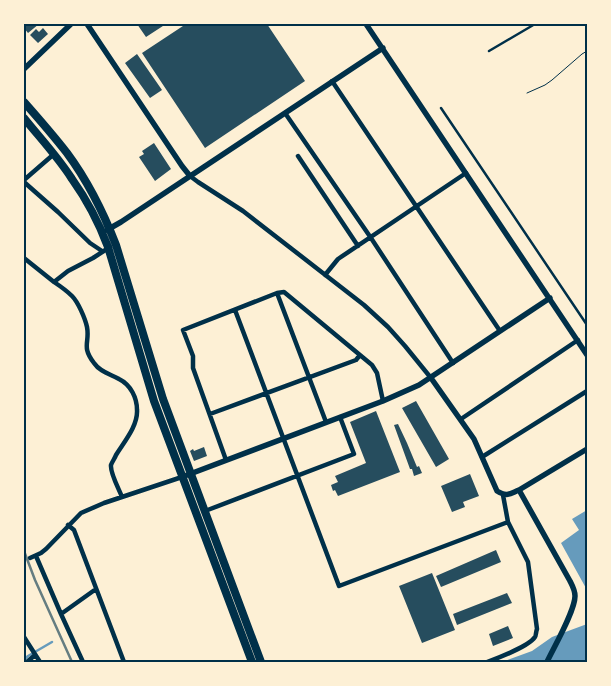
<svg xmlns="http://www.w3.org/2000/svg" width="611" height="686" font-family="'Fira Sans Condensed',sans-serif">
<style>
.water{fill:#669bbc}
.lines{fill:none;stroke-linecap:round;stroke-linejoin:round}
.stream{stroke:#669bbc;stroke-width:2.5}
.building{fill:#264d5e}
.path{stroke:#003049;stroke-width:1}
.service{stroke:#003049;stroke-width:2.5}
.minor{stroke:#003049;stroke-width:4.5}
.tertiary{stroke:#003049;stroke-width:5.5}
.trunk{stroke:#003049;stroke-width:8}
.rail{stroke:#657d81;stroke-width:2.5}
.neatline{fill:none;stroke:#003049;stroke-width:2}
</style>
<rect width="100%" height="100%" fill="#fdf0d5"/>
<path class="water" d="M587,510V590L561,543L579,530L572,519Z
M587,624V662H502L532,651L552,637Z"/>
<g class="lines">
<path class="stream" d="M24,660L28,656L52,642"/>
</g>
<path class="building" d="M25,24H39L28,33L24,28V25Z
M137,24H166L146,37Z
M186,24H267L305,81L205,148L142,53Z
M43,28L48,34L38,43L30,35L36,29L39,32Z
M137,54L162,90L150,98L125,63Z
M154,143L171,169L155,181L139,157L144,154L142,151Z
M416,401L449,459L436,467L402,408Z
M376,411L400,472L338,496L335,490L333,491L331,485L338,482L335,476L366,463L350,422Z
M398,424L407,443L417,467L419,466L422,473L414,476L412,469H410L394,425Z
M204,447L207,456L194,461L190,451L193,449L194,451Z
M470,474L479,496L463,502L465,507L452,512L441,486Z
M496,550L501,562L441,587L436,576Z
M432,573L455,630L422,643L399,586Z
M507,593L512,603L457,625L453,614Z
M508,626L513,638L493,646L489,634Z"/>
<g class="lines">
<path class="path" d="M527,93L545,85L552,80L582,54L587,51"/>
<path class="service" d="M489,51L535,24
M441,108L587,325"/>
<path class="minor" d="M332,81L500,331
M285,113L371,238L453,363
M298,156L358,246
M190,176L198,182L243,211L364,305L388,327L405,346L431,378
M24,180L54,154
M24,182L58,212L90,243L102,251
M110,247L93,258L68,271L54,282C60,286 67,291 72,296C78,302 85,318 87,327C90,343 81,346 94,363C100,372 110,374 119,379C131,385 137,398 137,410C138,426 124,442 116,455C115,458 112,462 111,465C110,473 119,489 122,497
M24,258L54,282
M325,275L338,259L466,173
M277,293L326,422
M235,310L339,586L508,522
M210,414L356,360L360,355
M461,419L578,340
M482,457L587,391
M226,460L193,368V356L183,330L277,293L284,292L372,365L377,373L383,401
M205,511L354,454L340,417
M68,525L74,530L124,662
M36,556L61,614L83,662
M30,558L41,553L46,549L81,513L104,503L182,477
M61,614L96,589
M24,637L40,662
M27,662L35,655
M487,662C498,658 529,646 535,637C536,636 536,631 537,629L528,562L508,522L503,495"/>
<path class="tertiary" d="M87,24L182,166L190,176
M366,24L587,355
M24,69L71,24
M107,230L121,222L383,48
M431,378L474,439L497,491C507,497 509,494 519,490L587,449
M182,477L383,401L419,385L550,298
M519,490L570,581C572,585 575,590 575,596C575,611 554,647 547,662"/>
<path class="trunk" d="M24,102C39,119 53,135 67,153C87,180 104,214 116,245L163,399L261,662
M24,118C40,138 58,157 72,179C87,200 99,223 108,247L154,401L252,662"/>
<path class="rail" d="M24,551L35,580L72,662"/>
</g>
<rect width="611" height="686" fill="none" stroke="#fdf0d5" stroke-width="50"/>
<rect x="25" y="25" width="561" height="636" class="neatline"/>
</svg>
